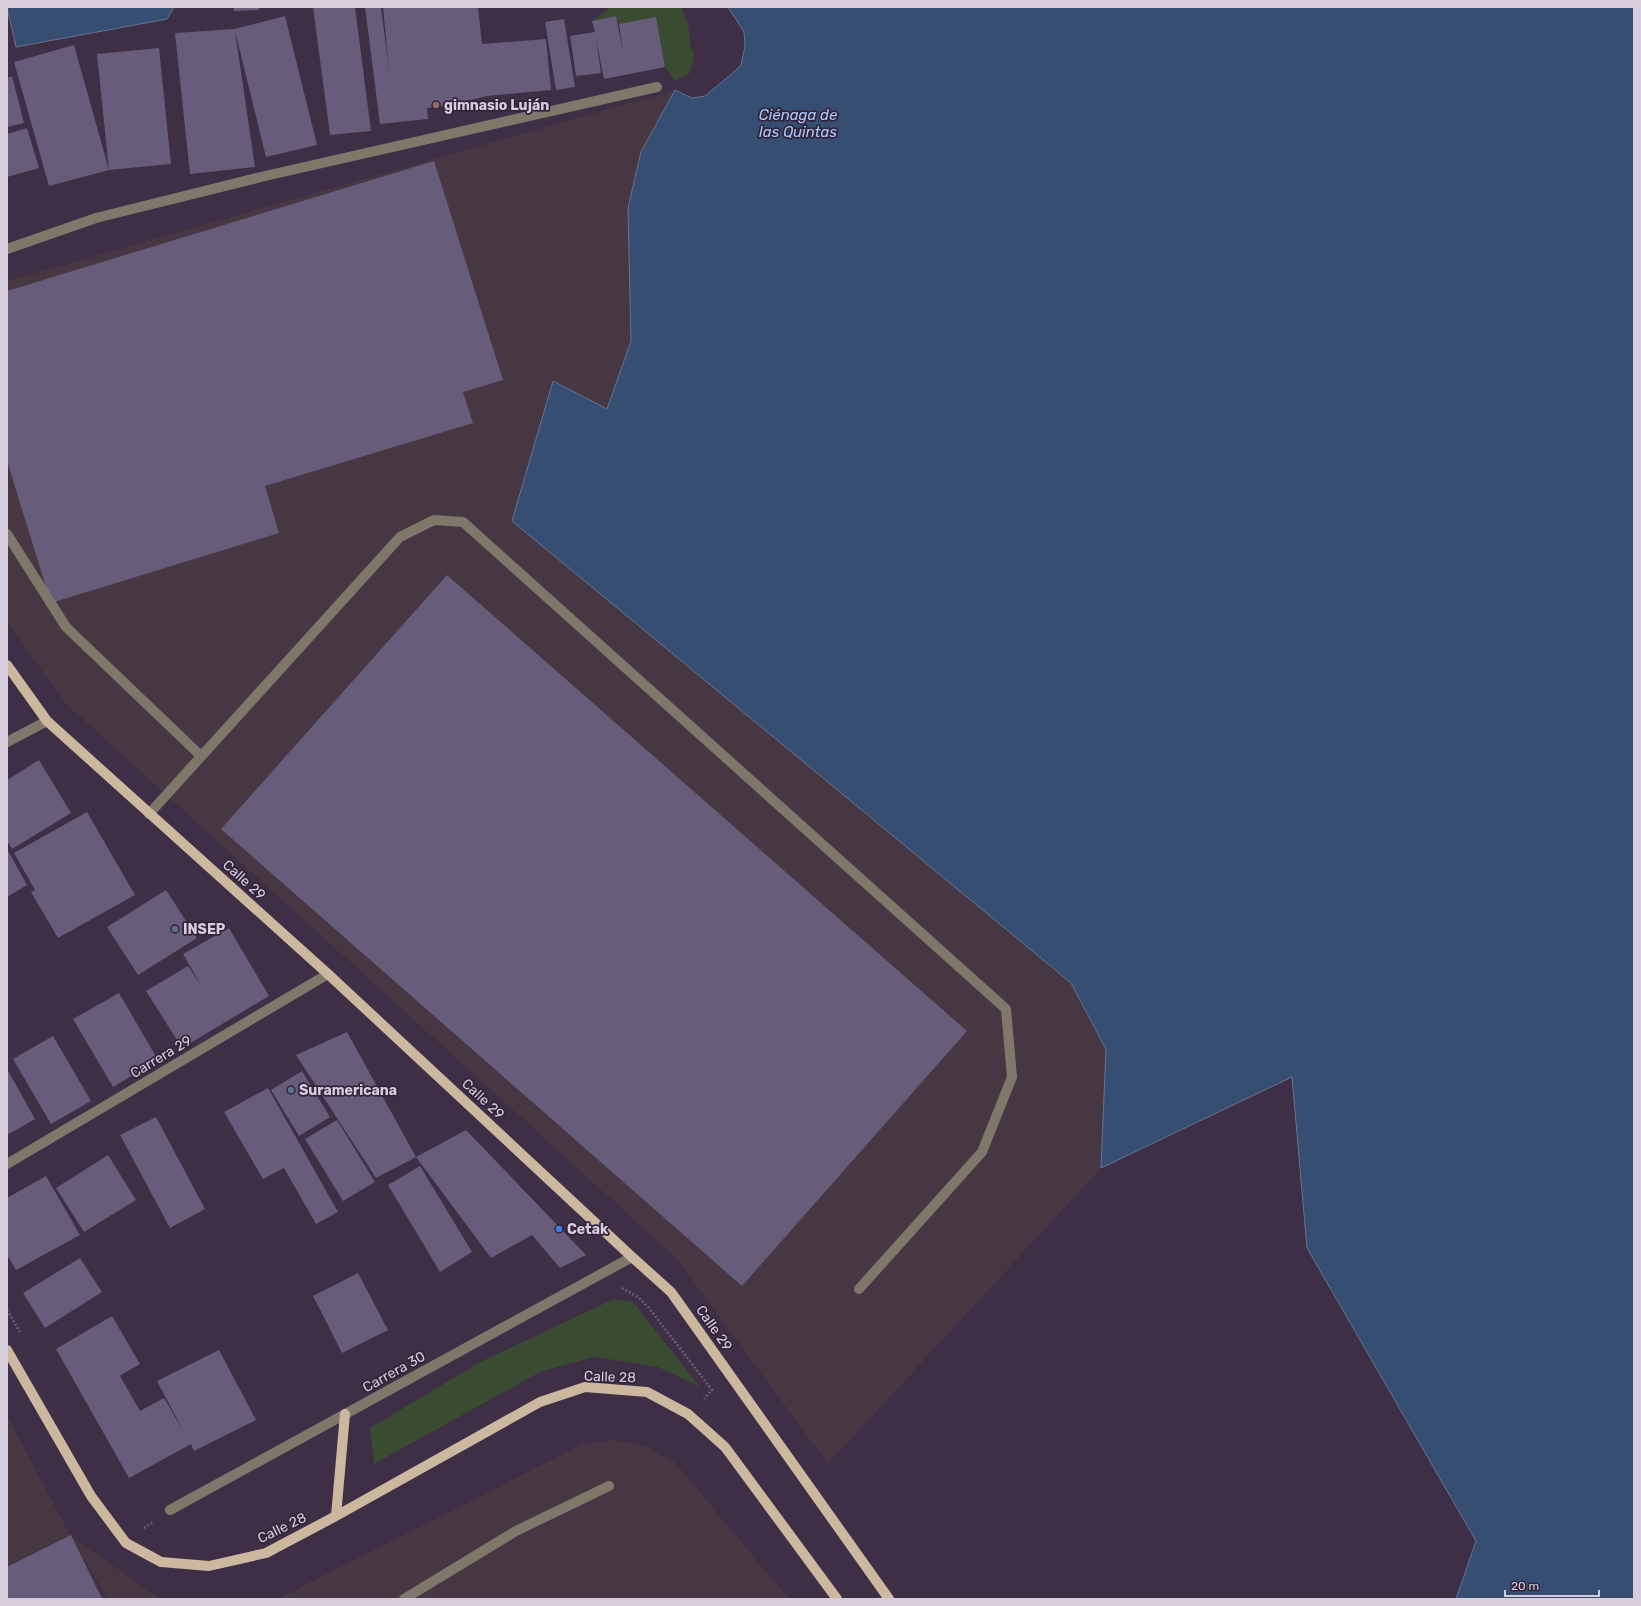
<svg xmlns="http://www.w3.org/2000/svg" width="1641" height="1606" font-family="Rubik,sans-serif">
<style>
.industrial{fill:#473743}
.green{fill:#394b31}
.water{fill:#364e71;stroke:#667491}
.building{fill:#675c79}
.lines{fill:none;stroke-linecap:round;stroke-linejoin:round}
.path{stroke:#6c5e74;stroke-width:2.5;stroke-dasharray:2 2;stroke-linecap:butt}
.minor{stroke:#80776b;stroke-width:10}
.major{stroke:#cbb89f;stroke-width:10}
.education-dot{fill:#8d6e63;stroke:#34243b;stroke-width:1.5}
.service-dot{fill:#5c6f8a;stroke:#34243b;stroke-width:1.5}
.shop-dot{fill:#3f7fe0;stroke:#34243b;stroke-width:1.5}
.labels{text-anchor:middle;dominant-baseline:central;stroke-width:3.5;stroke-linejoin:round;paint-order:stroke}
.poi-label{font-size:14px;font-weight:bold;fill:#d7cddc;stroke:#34243b;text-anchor:start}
.street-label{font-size:14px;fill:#d7cddc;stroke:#34243b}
.water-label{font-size:15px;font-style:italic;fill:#a8c9f9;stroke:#34243b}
</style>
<rect width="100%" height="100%" fill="#3e2e46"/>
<path class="industrial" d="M675,90L641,152L628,208L631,341L607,409L553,381L1071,983L1107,1049L1101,1168L828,1464L676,1258L64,702L7,621V281Z
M7,1415L70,1535L160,1599H107L72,1538L104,1599H7Z
M614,1440L645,1446L675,1462L789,1599H277L583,1444Z"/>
<path class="green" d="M609,7H681L688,23L690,43L694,57L690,73L675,81L665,67L656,18L619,24L615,16L592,21L609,9Z
M614,1299L633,1302L700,1387L658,1367L595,1357L542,1371L374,1464L370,1428L480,1362Z"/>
<path class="water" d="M7,7H174L167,19L16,47Z
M728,7H1634V1599H1456L1476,1541L1307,1248L1292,1077L1101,1168L1106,1049L1071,983L512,521L553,381L607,409L631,341L628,208L641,152L675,90L692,98L705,96L734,72L741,65L745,46L744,32Z"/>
<path class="building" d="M234,7H259V10L234,11Z
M313,7H355L371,131L330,135Z
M365,7H381L389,71L383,7H478L482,44L546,39L551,90L487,96L450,105L427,108L428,119L380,124Z
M285,16L317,145L266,157L235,31L255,167L190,174L175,33L234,29Z
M616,16L623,53L619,24L656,17L665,67L604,79L596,40L601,73L576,76L570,36L595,32L592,21Z
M564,19L575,87L556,90L545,22Z
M74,45L109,170L97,54L159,48L171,164L109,170L49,186L14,62Z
M12,76L24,123L7,127V78Z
M27,128L39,168L7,177V134Z
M434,161L503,380L463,392L473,423L265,486L279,533L51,603L7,461V291Z
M447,575L967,1031L742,1286L221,829Z
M39,760L71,813L12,849L7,841V780Z
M87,812L135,895L58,938L31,892L35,890L14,853Z
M7,849L27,885L7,897Z
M166,890L197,938L138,975L107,927Z
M229,928L269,996L182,1048L146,991L188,966L201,985L183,954Z
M119,993L158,1060L113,1087L73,1019Z
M347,1032L416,1157L376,1178L296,1055Z
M53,1036L91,1101L51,1124L13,1059Z
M7,1069L35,1119L7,1135Z
M302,1071L330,1117L299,1136L271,1090Z
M268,1088L338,1212L316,1224L284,1168L263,1179L224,1112Z
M156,1117L205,1209L170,1228L120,1135Z
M337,1120L375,1182L343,1201L305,1139Z
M466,1130L586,1255L560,1268L532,1235L491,1258L416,1157Z
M108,1155L136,1200L84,1232L56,1188Z
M420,1166L472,1252L440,1272L388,1185Z
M46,1176L80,1235L16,1270L7,1255V1198Z
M80,1258L102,1292L45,1328L23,1293Z
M358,1273L388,1330L342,1353L313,1296Z
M112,1316L140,1364L116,1378L120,1376L140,1411L164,1398L184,1432L157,1381L219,1350L256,1420L194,1451L191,1444L129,1478L56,1349Z
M71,1535L102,1599H7V1567Z"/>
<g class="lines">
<path class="path" d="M622,1288L638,1297L649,1308L712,1390L704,1399
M7,1310L20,1332
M144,1528L153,1522"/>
<path class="minor" d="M7,249L96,218L265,176L657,87
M7,534L66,627L201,756
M7,742L47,721
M149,814L400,537L434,520L463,522L1006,1009L1012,1077L982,1152L859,1289
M7,1164L328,974
M170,1510L632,1257
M404,1599L516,1531L609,1486"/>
<path class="major" d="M7,665L47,721L328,974L632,1257L671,1292L889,1599
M7,1350L91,1496L126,1543L161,1562L209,1566L266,1553L336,1516L540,1402L585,1387L647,1392L688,1414L725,1447L837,1599
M336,1516L345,1414"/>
</g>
<circle class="education-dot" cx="436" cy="105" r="4"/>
<g class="service-dot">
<circle cx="175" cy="929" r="4"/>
<circle cx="291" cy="1090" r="4"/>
</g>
<circle class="shop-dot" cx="559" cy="1229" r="4"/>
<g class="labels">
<g class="poi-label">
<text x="444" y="105">gimnasio Luján</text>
<text x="183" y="929">INSEP</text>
<text x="299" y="1090">Suramericana</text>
<text x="567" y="1229">Cetak</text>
</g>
<g class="street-label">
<text transform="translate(244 880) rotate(42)">Calle 29</text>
<text transform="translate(161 1057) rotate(-31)">Carrera 29</text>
<text transform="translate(483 1099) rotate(43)">Calle 29</text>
<text transform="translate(714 1328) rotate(55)">Calle 29</text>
<text transform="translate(394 1372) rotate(-29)">Carrera 30</text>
<text transform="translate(610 1377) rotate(2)">Calle 28</text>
<text transform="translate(282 1528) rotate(-26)">Calle 28</text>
</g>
<g class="water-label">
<text x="798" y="115">Ciénaga de<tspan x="798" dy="17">las Quintas</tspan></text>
</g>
</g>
<rect width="1641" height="1606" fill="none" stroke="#d7cddc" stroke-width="16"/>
<path d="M1505 1590v6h94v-6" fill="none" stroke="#d7cddc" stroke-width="2"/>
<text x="1511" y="1590" font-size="12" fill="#d7cddc" stroke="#34243b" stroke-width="3" paint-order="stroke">20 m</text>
</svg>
